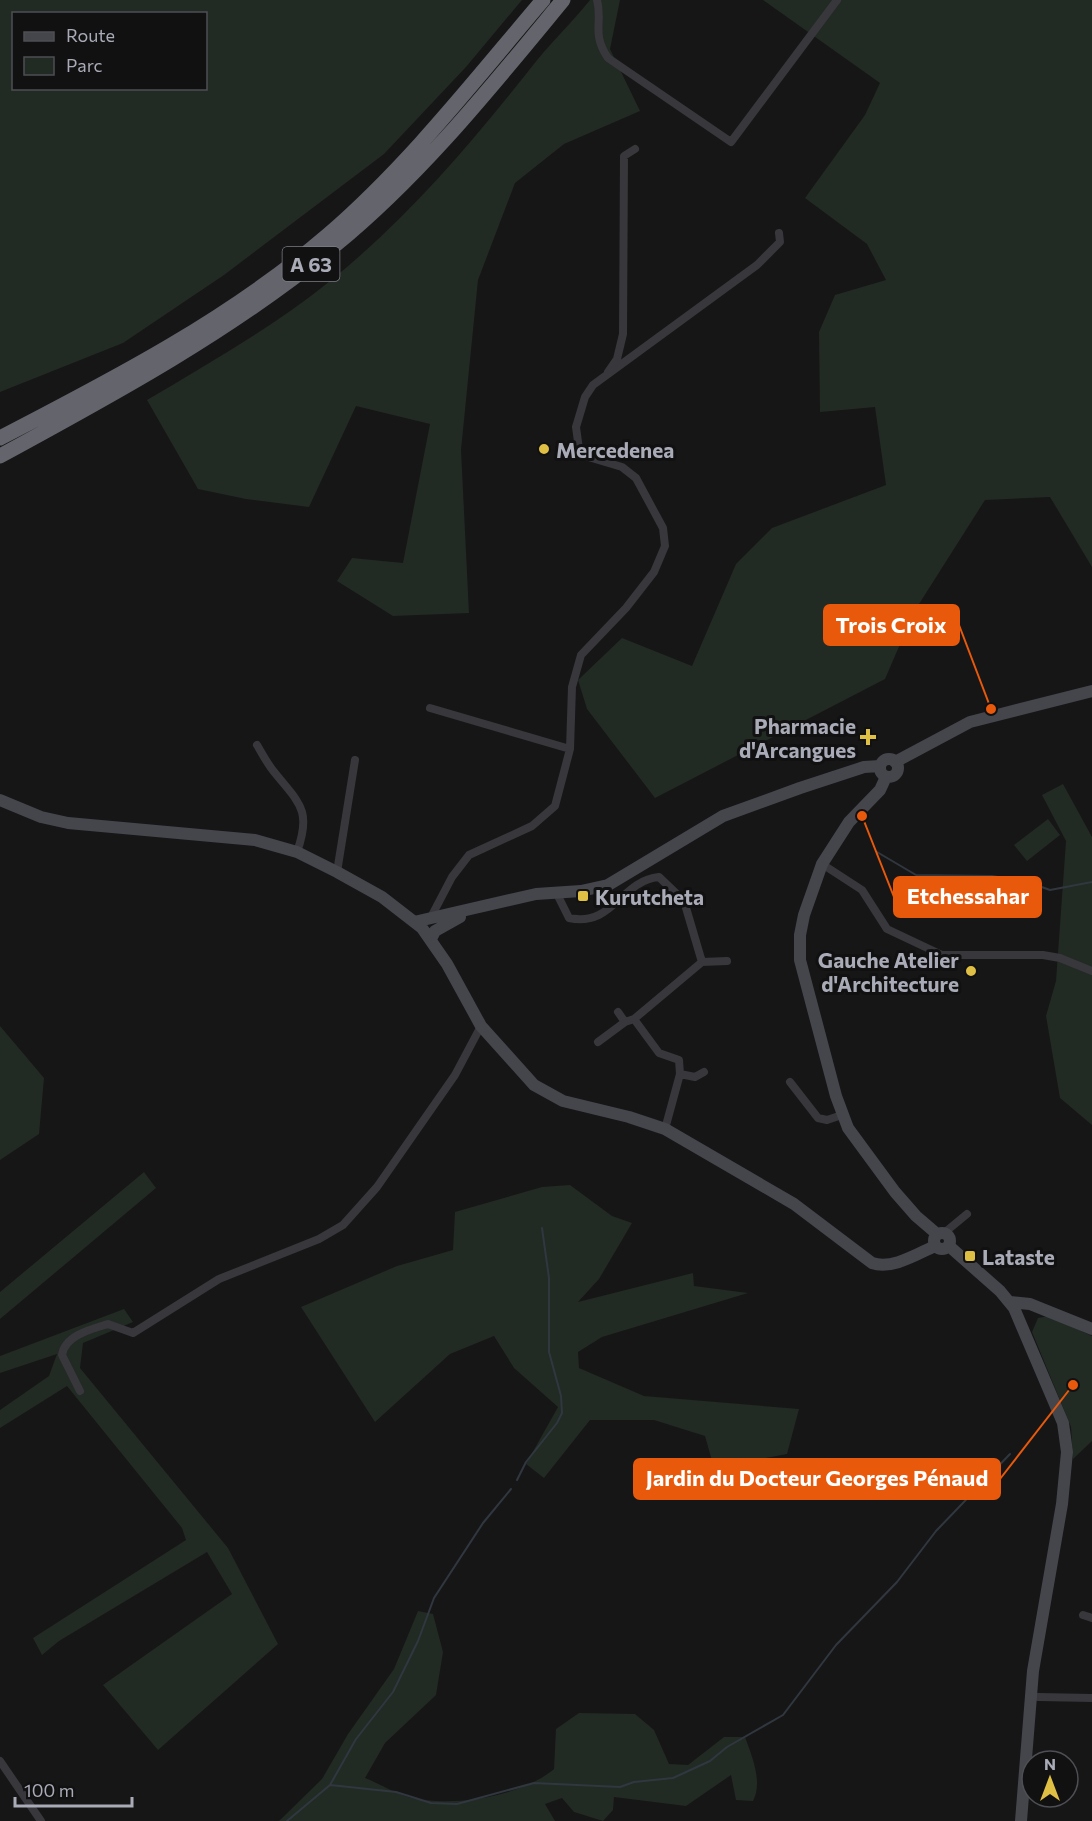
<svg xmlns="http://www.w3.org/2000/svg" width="1092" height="1821" font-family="Commissioner,sans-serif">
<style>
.green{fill:#222a24;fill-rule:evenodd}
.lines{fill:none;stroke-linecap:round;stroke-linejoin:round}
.stream{stroke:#30373f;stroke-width:2}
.street{stroke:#37373c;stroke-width:8}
.secondary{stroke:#45464c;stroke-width:12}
.highway{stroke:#64656c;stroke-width:15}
.poi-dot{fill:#e0bf45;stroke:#111112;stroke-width:2}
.labels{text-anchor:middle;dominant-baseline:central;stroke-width:6;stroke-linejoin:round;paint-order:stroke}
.shield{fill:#111112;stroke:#7b7d85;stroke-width:1.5}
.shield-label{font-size:20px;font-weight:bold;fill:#a9abb6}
.poi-label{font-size:21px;font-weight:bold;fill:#a9abb6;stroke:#111112;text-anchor:start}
.leader{fill:none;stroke:#e8590c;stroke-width:2}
.callout-dot{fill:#e8590c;stroke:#111112;stroke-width:2}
.callout{fill:#e8590c;stroke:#e8590c;stroke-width:2}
.callout-label{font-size:22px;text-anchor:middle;font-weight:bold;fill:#fff}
</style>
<rect width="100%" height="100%" fill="#161617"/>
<path class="green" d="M0,0H522L466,67L384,154L224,275L123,343L0,392ZM14,14H206V88H14Z
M590,0H620L610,49L640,111L564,144L515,183L478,280L461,450L469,613L393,616L337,581L352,558L403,563L430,424L356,406L309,507L246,499L198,489L147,400C209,363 273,327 330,281C407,219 469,146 530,69C548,45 571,24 590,0Z
M763,0H1092V567L1050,497L985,500L914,612L885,679L655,798L587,709L578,680L622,638L692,666L736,564L772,528L886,485L875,407L820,412L819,332L835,295L886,280L867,244L805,198L865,115L880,83Z
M1063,784L1092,837V1125L1060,1098L1046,1016L1056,981L1066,841L1042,795Z
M1048,819L1060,835L1027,861L1014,845Z
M0,1026L44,1078L39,1134L0,1160Z
M144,1172L156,1188L0,1319V1292Z
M570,1185L612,1216L632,1223L599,1279L578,1302L693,1273L694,1286L748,1293L602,1337L578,1352L579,1368L644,1396L799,1409L787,1454L714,1468L705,1436L654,1420H590L544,1478L526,1464L558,1407L514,1368L494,1336L450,1354L375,1422L301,1307L397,1266L453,1250L455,1212L542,1187Z
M124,1309L133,1322L83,1343L80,1368L228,1548L278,1644L158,1750L103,1685L232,1594L207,1552L59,1641L42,1655L33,1638L186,1540L182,1528L67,1386L0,1428V1410L49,1376L57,1354L0,1373V1356Z
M1049,1316L1092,1336V1441L1073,1459L1071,1427L1032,1332L1038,1318Z
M418,1611L433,1614L443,1652L436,1695L385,1743L365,1778C381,1784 399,1796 416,1799C458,1806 522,1796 554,1769L556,1729L579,1713L635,1714L654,1730L669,1764L688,1765L724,1737H745C752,1756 763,1782 753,1801L736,1800L731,1775L686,1806L614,1797L613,1810L603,1821L574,1812L562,1798L545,1804L555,1821H279L322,1779L348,1734L394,1669Z"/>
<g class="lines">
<path class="stream" d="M877,852L916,875L992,876L1028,882L1050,890L1092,882
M517,1480L526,1462L557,1423L562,1413L561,1396L549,1352V1278L542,1228
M330,1785L396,1792L431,1803L457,1804L534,1783L620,1787L634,1782L673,1778L710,1761L727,1747L783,1715L836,1645L897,1582L936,1531L1010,1454
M287,1821L330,1785L356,1739L393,1692L418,1641L434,1598L483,1523L511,1489"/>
<path class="street" d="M597,0C603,22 591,33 608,58L731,142L837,0
M608,372L617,359L623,334L624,156L635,149
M430,708L570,749
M257,745C263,755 268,765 275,773C299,803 312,810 297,852
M822,864L862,890L887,929L942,955H1043L1060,958L1092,971
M337,872L355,760
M556,892L569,918C614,927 620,881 659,877L684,901L702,962
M430,919L452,877L469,855L532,826L555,806L570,749L572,687L581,655L626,608L654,572L665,546L663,528L636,478L622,467L585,456L579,449L576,427L585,397L593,385L757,265L780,242L779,233
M618,1012L625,1022
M634,1019L659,1053L679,1060L680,1074L665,1129
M598,1042L625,1022L634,1019L702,962L727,961
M680,1074L695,1077L704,1072
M790,1082L818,1118L827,1120L842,1115
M944,1233L967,1214
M80,1391L62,1355C65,1335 92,1329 108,1324L133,1333L219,1279L319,1239L343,1225L377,1187L455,1075L481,1026
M1083,1615L1092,1618
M1038,1697L1092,1698
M0,1761L41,1821"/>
<path class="secondary" d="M880 768a9 9 0 1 1 18 0a9 9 0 1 1-18 0Z
M895,762L970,722L1092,691
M886,777L880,790L849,822L822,864L804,915L800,935V960L836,1096L848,1128L895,1192L916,1216L937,1234
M0,800L41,817L68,823L255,840L297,852L337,872L382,897L422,928L447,964L481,1026L534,1085L563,1101L629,1117L665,1129L794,1204L872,1263C892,1270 917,1254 935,1246
M414,922L536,894L581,891L608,885L723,816L800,788L864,767L880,766
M431,939L435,931L460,917
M934 1241a8 8 0 1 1 16 0a8 8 0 1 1-16 0Z
M949,1246L1000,1291L1014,1308L1063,1423L1067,1452L1062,1504L1033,1671L1021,1821
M1010,1302L1030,1304L1092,1329"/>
<path class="highway" d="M0,438C114,379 230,319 328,235C409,165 474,81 543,0
M0,456C116,393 232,330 334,246C421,175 492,86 563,0"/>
</g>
<g class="poi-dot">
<circle cx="544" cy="449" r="6"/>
<path d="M865 728h6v6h6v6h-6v6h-6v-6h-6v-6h6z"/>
<rect x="577" y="890" width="12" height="12" rx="3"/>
<circle cx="971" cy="971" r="6"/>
<rect x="964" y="1250" width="12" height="12" rx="3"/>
</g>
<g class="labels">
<rect class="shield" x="282.5" y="247" width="57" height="34" rx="4.5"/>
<g class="shield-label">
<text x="311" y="264">A 63</text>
</g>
<g class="poi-label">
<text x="556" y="449">Mercedenea</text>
<text x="856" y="725" text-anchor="end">Pharmacie<tspan x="856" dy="24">d'Arcangues</tspan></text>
<text x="595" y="896">Kurutcheta</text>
<text x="959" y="959" text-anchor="end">Gauche Atelier<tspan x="959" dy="24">d'Architecture</tspan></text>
<text x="982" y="1256">Lataste</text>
</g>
</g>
<path class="leader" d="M991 709L959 625M862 816L894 897M1073 1385L1000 1479"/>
<g class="callout-dot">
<circle cx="991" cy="709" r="6"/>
<circle cx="862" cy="816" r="6"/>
<circle cx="1073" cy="1385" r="6"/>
</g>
<g class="callout">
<rect x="824" y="605" width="135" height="40" rx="6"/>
<rect x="894" y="877" width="147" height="40" rx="6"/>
<rect x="634" y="1459" width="366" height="40" rx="6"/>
</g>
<g class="callout-label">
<text x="891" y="633">Trois Croix</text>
<text x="968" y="904">Etchessahar</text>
<text x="817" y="1486">Jardin du Docteur Georges Pénaud</text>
</g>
<rect x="12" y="12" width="195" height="78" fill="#111112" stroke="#4e4f54" stroke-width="1.5"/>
<rect x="24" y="32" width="30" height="9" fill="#45464c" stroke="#4e4f54" stroke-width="1.5"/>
<text x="66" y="42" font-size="18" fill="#a9abb6">Route</text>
<rect x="24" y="57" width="30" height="18" fill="#222a24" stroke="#4e4f54" stroke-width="1.5"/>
<text x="66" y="72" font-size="18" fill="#a9abb6">Parc</text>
<g transform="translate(1050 1779)"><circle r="28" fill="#111112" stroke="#4e4f54" stroke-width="1.5"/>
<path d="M0-4.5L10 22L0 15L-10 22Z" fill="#e0bf45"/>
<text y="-9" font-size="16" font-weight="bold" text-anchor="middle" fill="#a9abb6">N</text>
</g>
<path d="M15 1797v9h117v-9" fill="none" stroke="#a9abb6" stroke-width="3"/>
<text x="24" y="1797" font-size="18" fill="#a9abb6" stroke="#111112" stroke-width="4.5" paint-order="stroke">100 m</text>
</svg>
